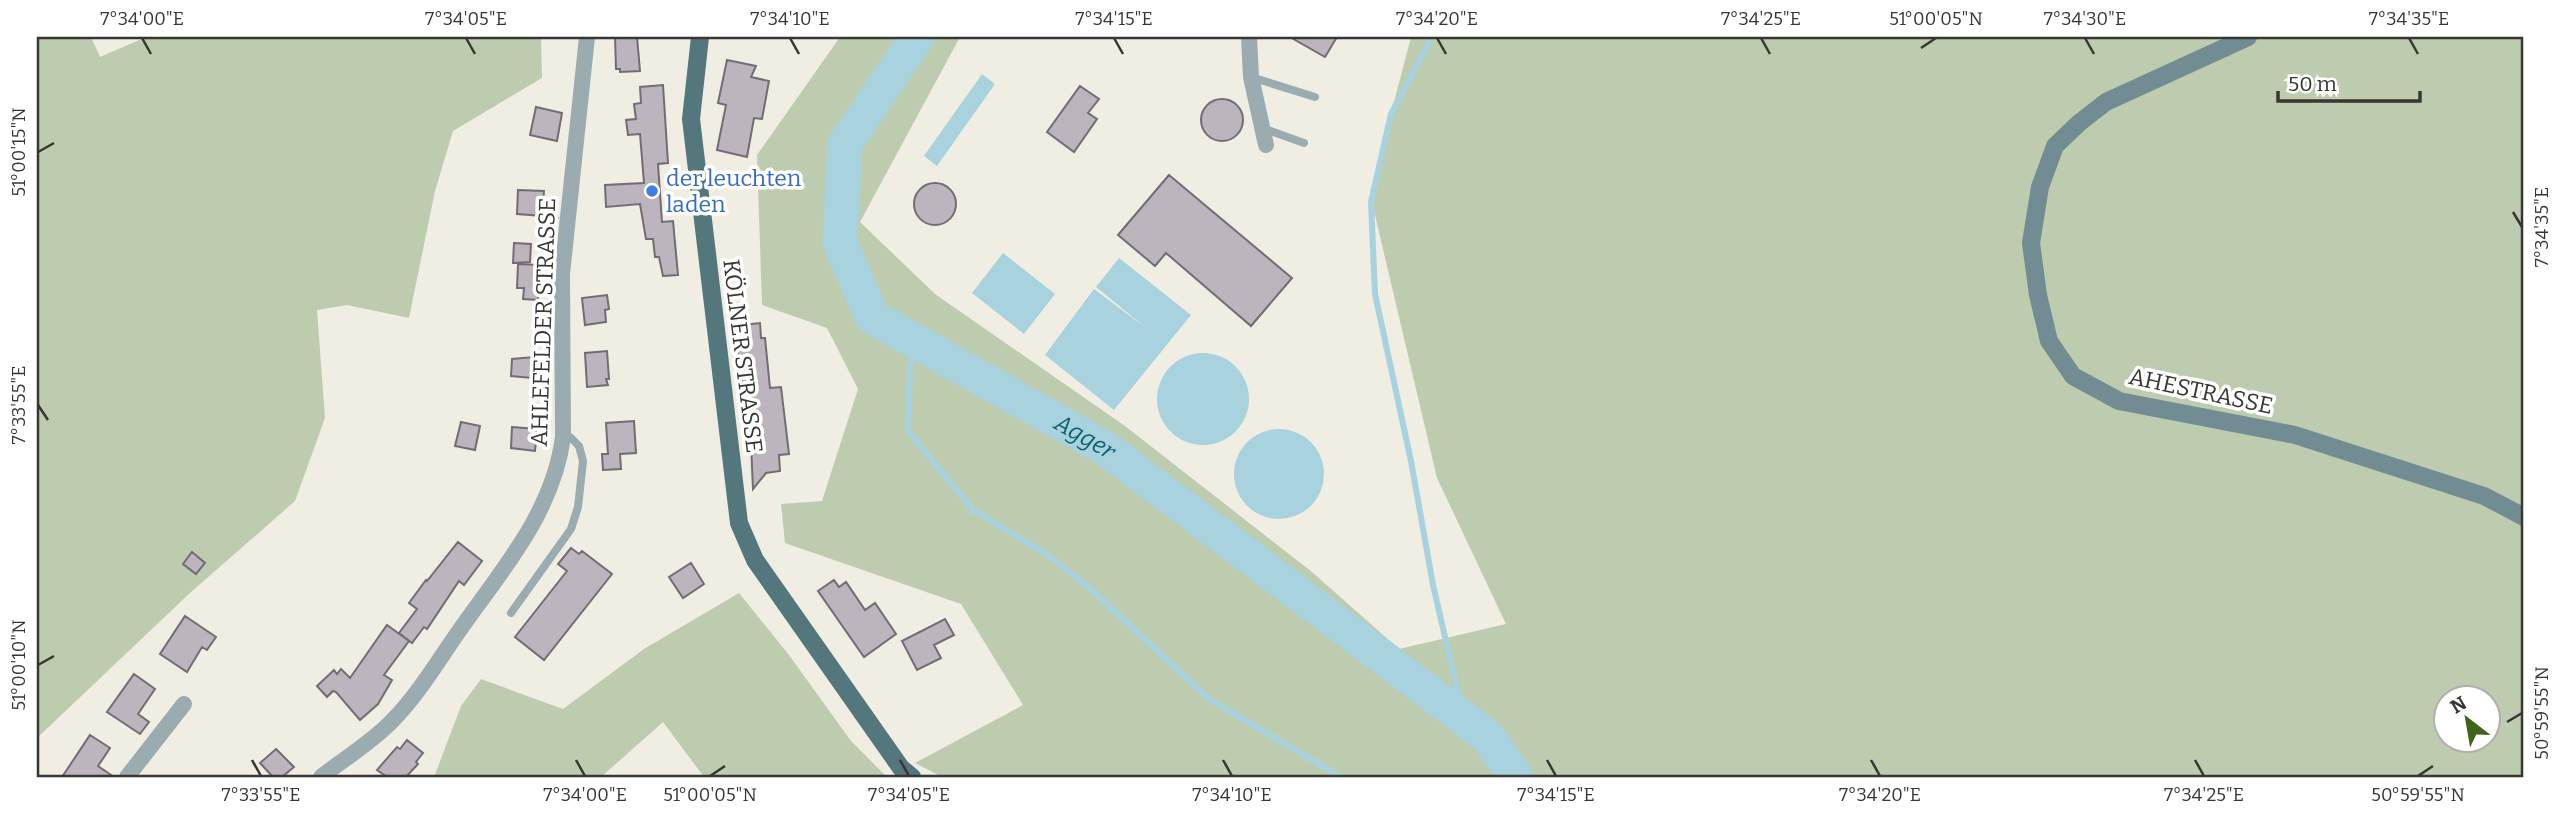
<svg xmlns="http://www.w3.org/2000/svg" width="2561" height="814" font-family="Bitter,serif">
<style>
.green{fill:#bdccaf;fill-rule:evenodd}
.water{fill:#a8d2de}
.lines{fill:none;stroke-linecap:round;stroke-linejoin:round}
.stream{stroke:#a8d2de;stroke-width:6}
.river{stroke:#a8d2de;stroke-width:35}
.building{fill:#bcb5bd;stroke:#726c74;stroke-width:2}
.service{stroke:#9aacb0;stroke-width:8}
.minor{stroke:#9aacb0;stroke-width:16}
.secondary{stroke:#718d93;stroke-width:18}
.primary{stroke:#54767d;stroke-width:18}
.ticks{fill:none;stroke:#383632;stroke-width:2.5}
.shop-dot{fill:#3f7fe0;stroke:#fff;stroke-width:2.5}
.labels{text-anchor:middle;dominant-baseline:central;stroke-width:7;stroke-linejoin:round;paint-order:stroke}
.shop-label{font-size:23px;fill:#366cbe;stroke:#fff;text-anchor:start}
.street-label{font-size:23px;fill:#383632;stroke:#fff}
.water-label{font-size:24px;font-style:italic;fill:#0b6072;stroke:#fff}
.neatline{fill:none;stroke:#383632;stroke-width:2.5}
.ticks-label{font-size:18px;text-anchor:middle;fill:#383632}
</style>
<rect width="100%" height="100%" fill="#f0ede2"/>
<path class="green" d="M37,37H91L100,57L146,37H541L542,78L453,131L435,191L409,318L347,305L317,310L325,418L295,501L191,592L37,738Z
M840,37H960L860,222L935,294L1125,426L1312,572L1399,649L1506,624L1437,478L1370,194L1411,37H2524V777H942L915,763L1023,705L961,604L785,543L781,504L822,501L858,389L827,328L762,305L757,155ZM2446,698H2488V740H2446Z
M739,593L789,655L851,741L887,777H704L663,722L601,777H434L461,706L481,679L563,709L644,649Z"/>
<path class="water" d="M982,74L995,84L937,166L924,156Z
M1003,253L1055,294L1024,334L972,293Z
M1119,258L1191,315L1114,410L1045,355L1094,289L1146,328L1096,287Z
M1157 399a46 46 0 1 1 92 0a46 46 0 1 1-92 0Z
M1234 474a45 45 0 1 1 90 0a45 45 0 1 1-90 0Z"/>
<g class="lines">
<path class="stream" d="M1432,37L1391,114L1371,202L1375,294L1411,461L1433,585L1464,719
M911,340L908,431L973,510L1048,555L1093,591L1209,699L1341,777"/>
<path class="river" id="s1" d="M917,37L845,144L840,242L872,317L1105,448L1487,736L1516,777"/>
</g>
<path class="building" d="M615,37H637L640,71L620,72V69H616Z
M1290,37H1337L1325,57Z
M727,60L756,66L751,77L769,81L762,119L754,118L747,157L717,150L726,105L718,103Z
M663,85L668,163L658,164L662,222L673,221L678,275L663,276L659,257H655L653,239H646L640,204L606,207L605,185L644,183L640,134L628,135L626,120L636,119L634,104L641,103L640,87Z
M1080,86L1099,99L1088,113L1097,119L1074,152L1047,132Z
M1201 120a21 21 0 1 1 42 0a21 21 0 1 1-42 0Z
M536,107L562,113L557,141L530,135Z
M1169,175L1292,278L1251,326L1166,253L1155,266L1118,235Z
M914 204a21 21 0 1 1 42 0a21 21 0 1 1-42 0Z
M518,190L544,191L543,202L557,217L517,214Z
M514,243L531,244L530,262L513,263Z
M518,264L539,265L538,300L523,299L524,288H517Z
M607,295L609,309L605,310L606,322L585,325L582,298Z
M760,323L761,338H765L770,388L781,387L789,454L779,455L780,471L766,473L753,489L751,444L748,425L743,421L745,402L734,326Z
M607,351L609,379H606L608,385L587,387L585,353Z
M534,357L532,378L511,376L512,359Z
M634,421L636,453L620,454L621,469L603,470L602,454H608L606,423Z
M461,422L480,426L475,450L455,446Z
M512,427L537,429L535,451L511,448Z
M458,542L482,561L464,585L459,581L427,629L424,627L412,643L399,633L417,609L409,603L426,580L427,581Z
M571,548L579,554L582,551L612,574L544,660L515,637L567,571L558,564Z
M192,552L205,563L196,574L183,564Z
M691,563L704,584L683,598L669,577Z
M834,580L839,587L846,582L865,610L875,603L896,634L864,657L818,591Z
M185,616L216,637L207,650L202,647L187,672L160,654Z
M945,619L954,635L934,645L941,658L917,670L902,641Z
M387,625L409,641L384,675L392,680L378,704L360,720L336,692L333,691L327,697L317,686L334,670L337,674L341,669L350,678Z
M134,674L155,689L138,714L149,722L140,734L107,712Z
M90,735L110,748L98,766L114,777H62Z
M407,740L423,753L416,762L418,764L406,777H387L377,770L397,747L400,749Z
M276,749L294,767L282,777H273L260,763Z"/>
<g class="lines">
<path class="service" d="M1251,77L1315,97
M1262,128L1304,143
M511,613L571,529L578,507L583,461L579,446L570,437H563"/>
<path class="minor" d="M1249,37L1251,77L1266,145
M127,777L184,704
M321,777C344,759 372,742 392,721C418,695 438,661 459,631C501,571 553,513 563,437L562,274L587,37"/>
<path class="secondary" d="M2248,37L2106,102L2079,123L2055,146L2040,187L2031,243L2038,295L2049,341L2073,376L2119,401L2295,435L2484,496L2524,517"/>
<path class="primary" d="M700,37L691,119L739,523L755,560L901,768L912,777"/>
</g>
<path class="ticks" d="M142,38L151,54M466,38L475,54M790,38L799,54M1114,38L1123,54M1437,38L1446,54M1761,38L1770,54M2085,38L2094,54M2409,38L2418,54M1921,48L1936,38M38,152L54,143M2513,212L2522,227M38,405L48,420M38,665L54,656M2507,722L2522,713M252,760L261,776M576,760L585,776M900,760L909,776M1223,760L1232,776M1547,760L1556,776M1871,760L1880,776M2195,760L2204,776M710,776L725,766M2418,776L2433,766"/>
<circle class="shop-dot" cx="652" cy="191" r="7"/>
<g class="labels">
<g class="shop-label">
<text x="666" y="178">der leuchten<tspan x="666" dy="26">laden</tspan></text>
</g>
<g class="street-label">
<text transform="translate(543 322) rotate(-88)">AHLEFELDER STRASSE</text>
<text transform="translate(743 356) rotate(83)">KÖLNER STRASSE</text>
<text transform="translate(2201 391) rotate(12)">AHESTRASSE</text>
</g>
<g class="water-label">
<text stroke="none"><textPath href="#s1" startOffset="553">Agger</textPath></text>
</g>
</g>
<rect width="2561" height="814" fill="none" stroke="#ffffff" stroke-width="77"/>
<g transform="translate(2467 719) rotate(329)"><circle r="33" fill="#ffffff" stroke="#afafad" stroke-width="2"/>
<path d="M0-5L12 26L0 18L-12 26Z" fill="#41641c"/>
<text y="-10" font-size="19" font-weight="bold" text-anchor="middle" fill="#383632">N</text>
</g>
<path d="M2278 91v10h142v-10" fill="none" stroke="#383632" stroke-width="3.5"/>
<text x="2288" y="91" font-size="21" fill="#383632" stroke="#ffffff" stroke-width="5" paint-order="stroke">50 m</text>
<rect x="38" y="38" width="2484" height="738" class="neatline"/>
<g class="ticks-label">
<text x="142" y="25">7°34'00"E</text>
<text x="466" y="25">7°34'05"E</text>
<text x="790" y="25">7°34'10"E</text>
<text x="1114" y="25">7°34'15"E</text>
<text x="1437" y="25">7°34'20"E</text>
<text x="1761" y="25">7°34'25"E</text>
<text x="1936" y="25">51°00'05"N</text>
<text x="2085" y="25">7°34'30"E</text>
<text x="2409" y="25">7°34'35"E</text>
<text transform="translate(19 152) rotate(-90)" y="6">51°00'15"N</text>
<text transform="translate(2542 227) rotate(-90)" y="6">7°34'35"E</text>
<text transform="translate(19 405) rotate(-90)" y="6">7°33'55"E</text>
<text transform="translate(19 665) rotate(-90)" y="6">51°00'10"N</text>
<text transform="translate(2542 713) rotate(-90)" y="6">50°59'55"N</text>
<text x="261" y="801">7°33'55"E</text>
<text x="585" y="801">7°34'00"E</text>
<text x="710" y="801">51°00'05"N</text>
<text x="909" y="801">7°34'05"E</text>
<text x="1232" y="801">7°34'10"E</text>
<text x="1556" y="801">7°34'15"E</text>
<text x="1880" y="801">7°34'20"E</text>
<text x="2204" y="801">7°34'25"E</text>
<text x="2418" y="801">50°59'55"N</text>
</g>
</svg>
